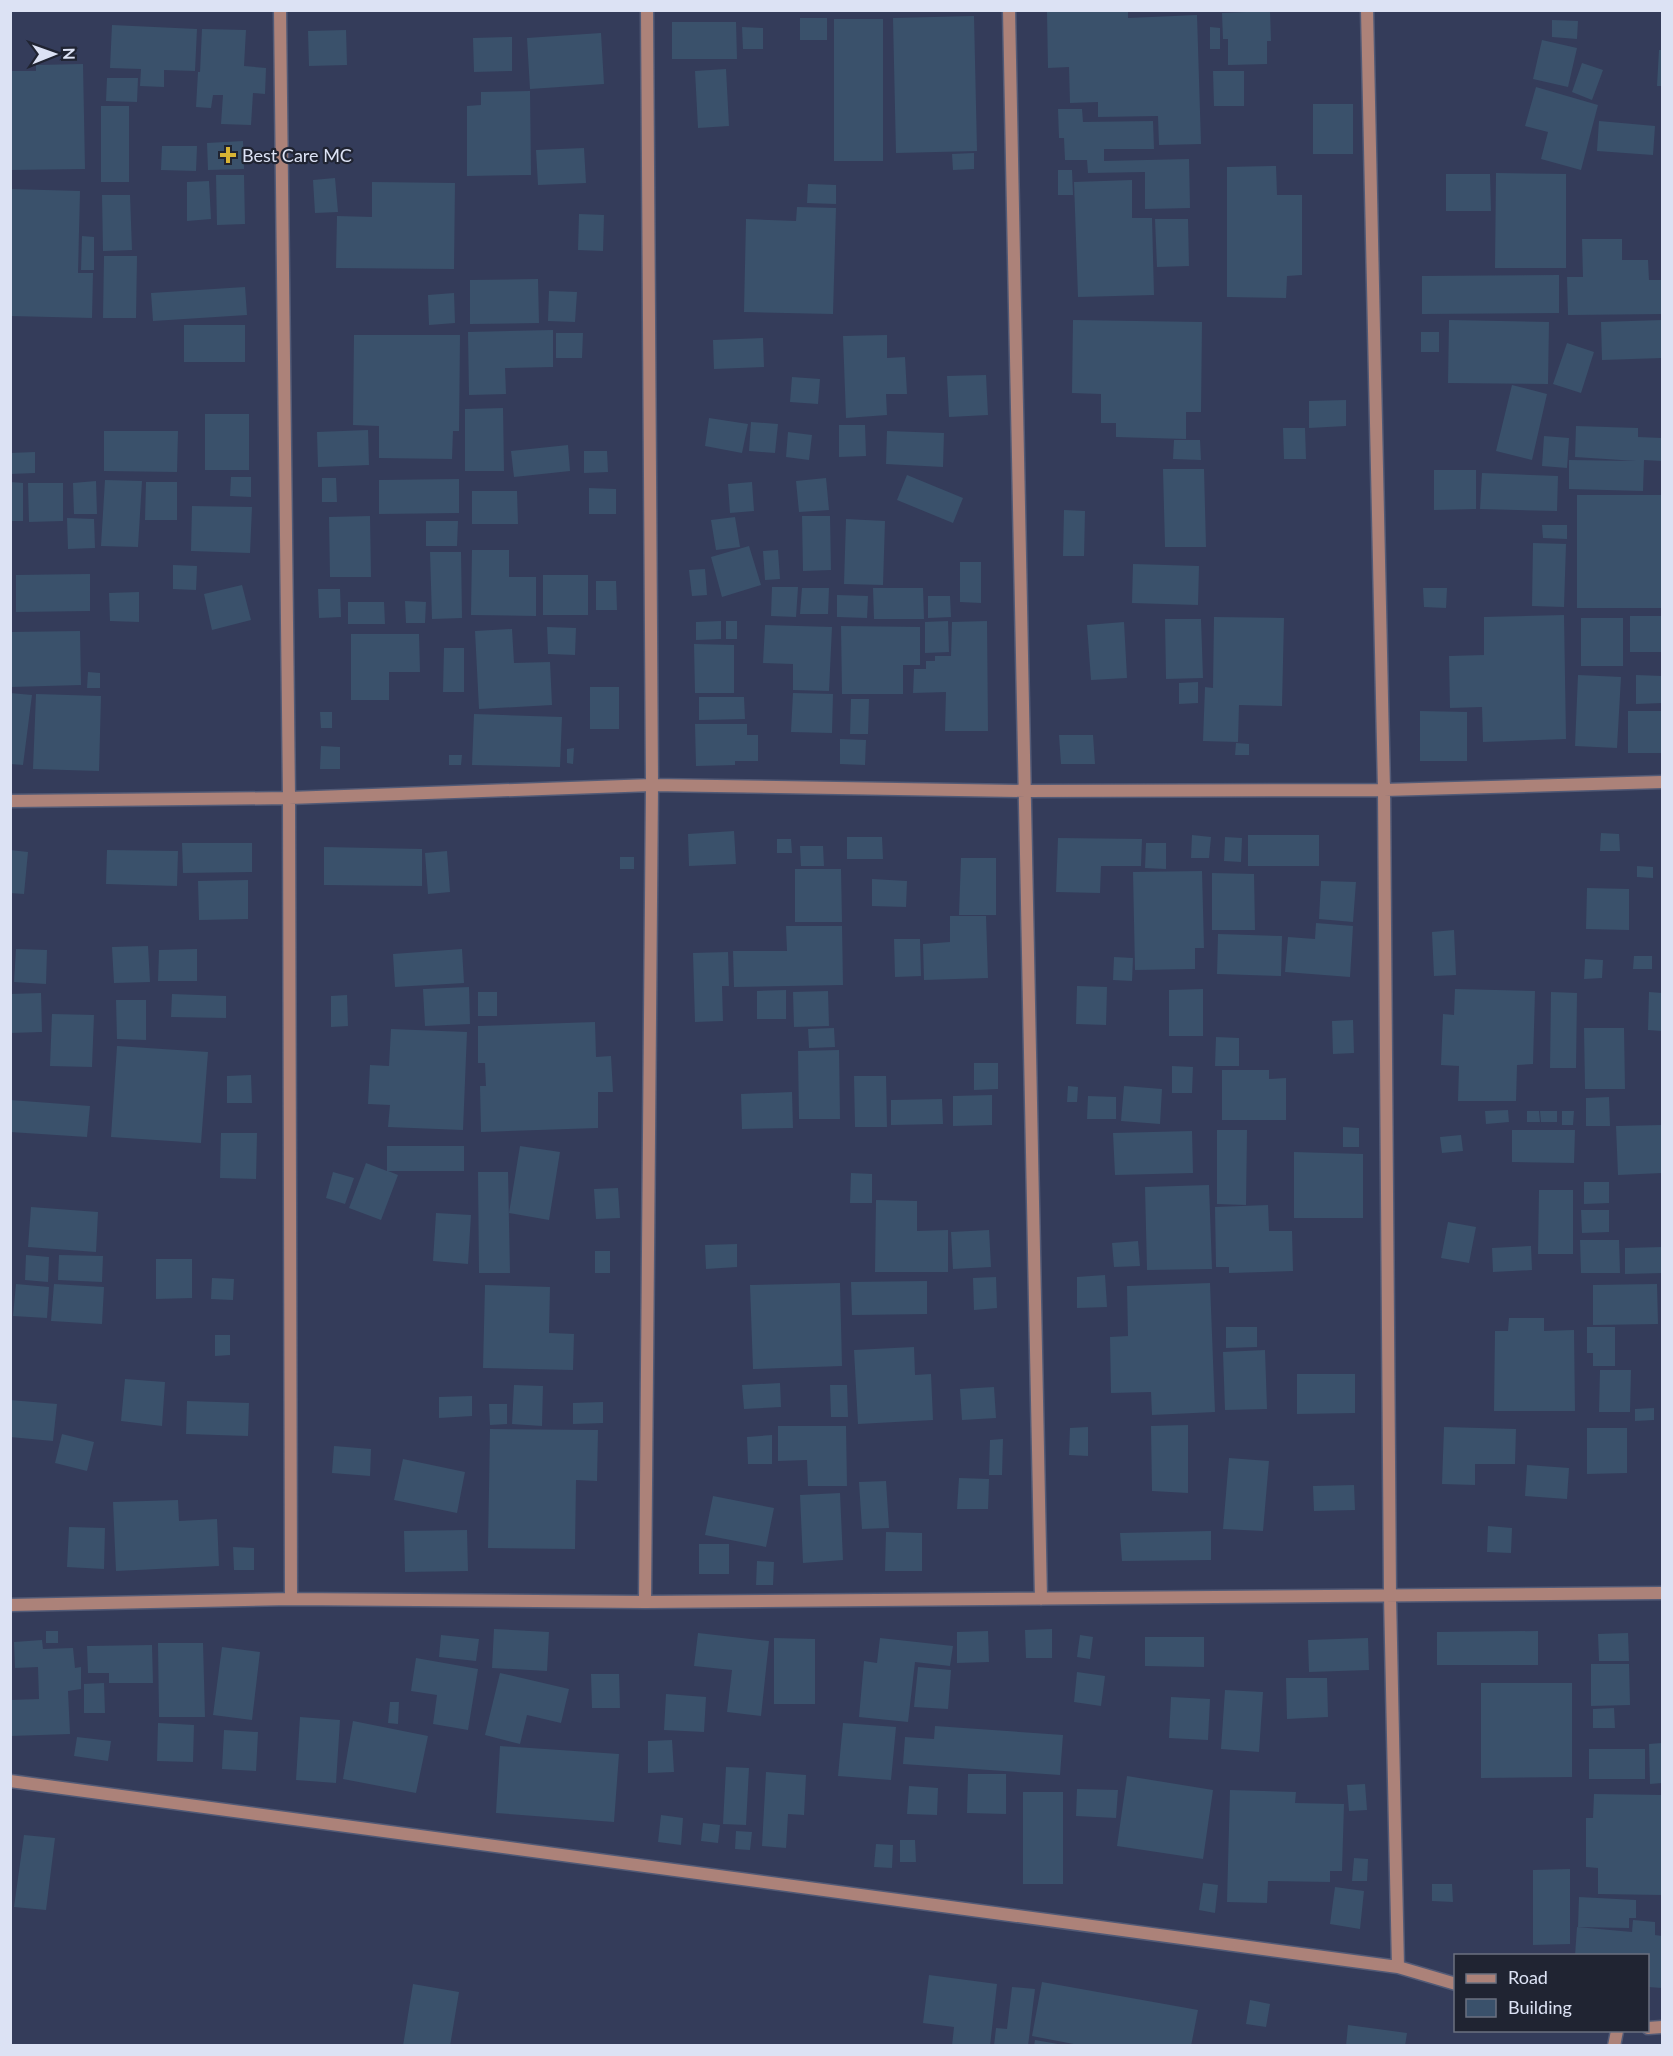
<svg xmlns="http://www.w3.org/2000/svg" width="1673" height="2056" font-family="Lato,sans-serif">
<style>
.building{fill:#3a516b}
.lines{fill:none;stroke-linecap:round;stroke-linejoin:round}
.street-casing{stroke:#525a76;stroke-width:15}
.street{stroke:#ac8279;stroke-width:12}
.poi-dot{fill:#d8b434;stroke:#202432;stroke-width:2}
.labels{text-anchor:middle;dominant-baseline:central;stroke-width:4.5;stroke-linejoin:round;paint-order:stroke}
.poi-label{font-size:18px;fill:#dce2f4;stroke:#202432;text-anchor:start}
</style>
<rect width="100%" height="100%" fill="#343c5a"/>
<path class="building" d="M1128,10V18L1197,15L1201,144L1159,145L1158,116L1098,117V102L1070,103L1069,67L1048,68L1047,12Z
M1270,11L1271,41H1267V64L1228,65V39H1223L1222,13Z
M974,16L977,151L896,153L893,18Z
M800,18H827V40H800Z
M834,19H883V161H834Z
M1552,20L1578,21L1577,39L1552,37Z
M672,22H736L737,59H672Z
M112,25L197,29L195,71L164,70V87L140,86L141,69L110,68Z
M742,27L763,28V49H743Z
M1210,27L1220,28V49H1210Z
M202,29L246,30L244,66L266,68L265,94L253,93L251,125L221,124L223,95H213L211,108L196,107L198,72H200Z
M346,30L347,65L309,66L308,31Z
M601,33L604,84L530,89L527,38Z
M512,37V71L474,72L473,38Z
M1542,40L1577,48L1568,87L1533,79Z
M1659,50H1662V86H1657Z
M1582,63L1603,70L1592,100L1572,92Z
M83,64L85,169L10,170V71H36V65Z
M726,69L729,126L698,128L695,71Z
M1213,71H1244V106H1214Z
M107,78H138L137,102L106,101Z
M1536,87L1598,105L1581,170L1541,159L1548,132L1525,126Z
M530,91L531,175L467,176V106L481,105V92Z
M1313,104H1353V154H1313Z
M101,106H129V182H101Z
M1058,109H1082L1083,122L1153,121L1154,149H1104V161L1189,159L1190,208L1145,209V172L1088,173L1087,160H1065L1064,138H1059Z
M1599,121L1655,126L1653,155L1597,151Z
M243,141L244,169L208,170L207,143Z
M162,146H197L196,171L161,170Z
M584,148L586,183L538,185L536,150Z
M974,153V169L953,170L952,154Z
M1276,166L1277,195H1302V275L1287,276L1286,298L1227,297V167Z
M1058,170H1072L1073,195H1058Z
M1496,173L1566,174V268H1495Z
M1446,174H1490L1491,211H1446Z
M216,175H244L245,224L217,225Z
M335,178L338,212L315,213L313,180Z
M1132,180V218H1152L1154,295L1078,297L1074,182Z
M209,181L211,219L187,221V182Z
M372,182L455,183L454,269L336,268L337,216L372,217Z
M808,184L836,185V204L807,203Z
M10,189L80,191L78,273H93L92,318L10,316Z
M102,195H130L132,250L103,251Z
M797,207L836,208L833,314L744,312L746,219L796,221Z
M579,214L604,215L603,251L578,250Z
M1155,219H1188L1189,266L1157,267Z
M82,236L94,237V270H81Z
M1582,239H1622V260H1648L1649,280H1662V314L1568,315L1567,277H1583Z
M104,256H137L136,318H103Z
M1559,275V313L1422,314V276Z
M538,279L539,323L470,324V280Z
M245,287L247,315L153,321L151,293Z
M549,291L577,292L575,322L548,321Z
M454,293L455,323L429,325L428,295Z
M1073,320L1202,322L1201,412H1186V439L1116,437V423H1101V394L1072,393Z
M1449,320L1549,322L1548,384L1448,383Z
M1662,320V358L1602,360L1601,322Z
M184,325H245V362H184Z
M553,330V367L505,368L506,394L469,395L468,332Z
M1421,332H1439V352H1421Z
M556,333H583L582,358H556Z
M354,335H460L459,431H453L452,459L379,458V426L353,425Z
M887,335V358L905,357L907,394H886L887,415L846,418L843,336Z
M763,338L764,367L714,369L713,340Z
M1567,343L1594,352L1581,393L1553,384Z
M986,375L988,415L949,417L947,376Z
M792,377L820,379L818,404L790,402Z
M1512,385L1547,394L1532,460L1496,451Z
M1346,400V426L1309,428V401Z
M503,408L504,471H465V409Z
M205,414H249V470H205Z
M709,418L748,424L742,453L705,446Z
M751,422L778,424L775,453L749,451Z
M839,425H865L866,456L839,457Z
M1576,426L1638,428V437L1662,438V461L1644,460L1643,491L1569,489V460L1636,461L1575,457Z
M1283,428H1305L1306,459H1284Z
M368,430L369,465L318,467L317,432Z
M104,431H178L177,472L104,471Z
M887,431L944,433L943,467L886,464Z
M788,432L812,435L809,460L786,457Z
M1544,436L1569,438L1567,468L1542,466Z
M1174,440H1200L1201,460L1173,459Z
M568,445L570,471L514,477L511,451Z
M584,451H607L608,472L584,473Z
M35,452V473L10,474V453Z
M1163,469H1204L1206,547H1165Z
M1434,470H1476V509L1434,510Z
M1482,473L1558,476L1557,511L1480,509Z
M907,475L963,498L953,523L897,500Z
M231,477H251V497L230,496Z
M322,478H336L337,502H322Z
M826,478L829,510L799,512L796,481Z
M459,479V513L379,514V480Z
M105,480L142,481L138,547L101,546Z
M96,481L97,514H74L73,483Z
M10,482L23,483V521H10Z
M146,482H177V520H145Z
M752,482L754,511L730,513L728,484Z
M28,483H63V521L29,522Z
M589,488L616,489V514H589Z
M472,491H517L518,524H472Z
M1577,495H1662V608H1577Z
M192,506L252,507L250,553L191,551Z
M1064,510L1085,511L1084,556H1063Z
M370,516L371,577H330L329,517Z
M802,516H830L831,570L803,571Z
M735,517L740,547L716,550L711,520Z
M67,518L94,519L95,548L68,549Z
M846,519L885,521L883,585L844,584Z
M426,521H458L457,546H426Z
M1542,525H1567V539L1543,538Z
M1533,543L1566,544L1564,607L1532,606Z
M749,546L761,585L722,597L711,557Z
M472,550H509V577H536V616L471,615Z
M778,550L780,579L765,580L763,551Z
M430,552H461L462,618L432,619Z
M960,562H981V603L960,602Z
M1133,564L1199,566L1198,605L1132,603Z
M173,565L197,566L196,590L173,589Z
M705,569L707,595L692,596L689,570Z
M90,574V611L16,612V575Z
M543,575H588V615H543Z
M596,581H616L617,610H596Z
M242,585L251,620L212,630L204,594Z
M772,587H798L796,617L771,616Z
M802,588H829L828,614H800Z
M873,588H923L924,619H874Z
M1423,588H1447L1446,608L1424,607Z
M318,589H340L341,617L319,618Z
M139,592V622L110,621L109,593Z
M837,595L868,596L867,618L837,617Z
M928,596H950L951,617L928,618Z
M405,601L426,602L425,623H406Z
M348,602H384L385,624H348Z
M1564,615L1566,739L1483,742L1482,707L1450,708L1449,656L1484,655V617Z
M1630,616H1662V652H1630Z
M1214,617L1284,618L1282,706L1239,705L1238,742L1203,741L1205,687L1213,688Z
M1581,618H1623V666H1581Z
M1165,619H1201L1203,678L1166,679Z
M721,621V639L696,640V622Z
M726,621H737V639H726Z
M948,621L949,652L925,653V622Z
M987,621L988,731H945L946,692L913,693L914,669H926V661H935V656H951L952,622Z
M1124,622L1127,678L1091,680L1087,625Z
M765,625L832,627L829,691L793,690V664L763,663Z
M841,626L920,627V665H903V694H842Z
M547,627L576,628L575,655L548,654Z
M512,629L514,663L550,662L552,705L479,709L475,631Z
M80,631L81,685L11,687V632Z
M351,634H419L420,672H389V700H351Z
M694,644L734,645V693H695Z
M444,648H464V692H443Z
M88,672L100,673V688H87Z
M1578,675L1621,677L1617,748L1575,746Z
M1636,675L1662,676V703L1636,704Z
M1198,682V703L1179,704V683Z
M590,687H619V729H590Z
M10,693L32,695L23,765L10,764Z
M793,693L833,694L832,733L791,732Z
M36,694L101,696L99,771L33,769Z
M699,697H744L745,719L699,720Z
M851,699H869L868,734H850Z
M1420,711L1467,712V761H1420Z
M1628,711H1662V753H1628Z
M320,712H332V728H321Z
M474,714L562,717L560,767L472,765Z
M695,724H747V735H758V761H735V765L696,766Z
M1059,735H1093L1095,764H1061Z
M840,739L866,740L865,765L840,764Z
M1236,743L1249,744V755H1235Z
M321,746L340,747V769H320Z
M574,748L573,764L567,763V749Z
M449,755H462L461,765H449Z
M734,831L736,864L689,866L688,834Z
M1601,833L1619,834L1620,851H1600Z
M1192,835L1211,837L1209,858H1191Z
M1248,835H1319V866H1248Z
M847,837H882L883,859H847Z
M1225,837L1242,838L1241,862L1224,861Z
M1058,838L1142,839L1141,866H1101L1100,893L1056,892Z
M777,839H791L792,853H777Z
M182,843H252V872L183,873Z
M1146,843H1166V869L1145,868Z
M800,846H823L824,866H801Z
M324,847L422,849V886L324,885Z
M10,850L28,852L24,894L10,893Z
M107,850L178,851L177,886L106,884Z
M447,851L450,892L428,894L425,853Z
M620,857H634V869H620Z
M961,858H996V915H959Z
M1637,866L1653,867V878L1637,877Z
M795,869H841L842,922H795Z
M1202,871L1204,948H1195V969L1135,970L1133,872Z
M1212,873L1254,874L1255,930H1212Z
M872,879L907,881L906,907L872,906Z
M248,880V919L199,920L198,881Z
M1321,881L1356,882L1353,922L1319,919Z
M1587,888L1629,889V930L1586,929Z
M950,916H986L988,978L924,980L923,944L950,942Z
M1316,923L1353,926L1350,977L1285,972L1288,937L1315,939Z
M786,926H842L843,985L734,987L733,951H787Z
M1454,930L1456,975L1434,976L1432,932Z
M1218,934L1282,936L1281,976L1217,974Z
M894,939H920L921,976L895,977Z
M148,946L150,982L114,983L112,947Z
M16,949L47,950L46,984L14,982Z
M197,949V981H158L159,950Z
M462,949L464,983L395,987L393,954Z
M728,952L729,986H722L723,1021L695,1022L693,953Z
M1634,956H1652V969H1633Z
M1114,957L1133,958L1132,981L1113,980Z
M1585,959L1603,960L1602,978L1584,979Z
M1077,986L1107,987L1106,1025L1076,1024Z
M469,987L470,1024L425,1026L423,989Z
M1203,989V1036H1169V990Z
M1455,989L1535,991L1533,1064L1517,1065L1516,1101H1458L1459,1066L1441,1065L1443,1014L1454,1015Z
M786,990V1019H757V991Z
M828,991L829,1026L794,1027L793,992Z
M478,992H497V1016H478Z
M1551,992L1577,993L1576,1068H1550Z
M1649,992L1662,993V1031L1648,1030Z
M41,993L42,1032L10,1033V994Z
M172,994L226,996V1018L171,1017Z
M347,995L348,1026L331,1027V996Z
M116,1000H146V1040L117,1039Z
M52,1014L94,1015L92,1067L50,1066Z
M1353,1020L1354,1053L1333,1054L1332,1021Z
M595,1022L596,1057L611,1056L613,1092H598V1128L481,1132L480,1086H486L485,1063H478V1026Z
M834,1028L835,1047L809,1048L808,1029Z
M1584,1028H1624L1625,1089H1585Z
M391,1029L467,1032L463,1130L388,1127L390,1105L368,1104L370,1065L389,1066Z
M1216,1037L1239,1038V1066H1215Z
M117,1046L208,1052L201,1143L111,1137Z
M839,1050L840,1119H799L798,1051Z
M974,1063H998V1089L974,1090Z
M1172,1066L1193,1067L1192,1093H1172Z
M1222,1070H1269V1079L1286,1078V1120H1222Z
M251,1075L252,1103H227V1076Z
M854,1076H886L887,1127H855Z
M1068,1086L1078,1087L1077,1102H1067Z
M1124,1086L1162,1089L1160,1124L1121,1121Z
M792,1092L793,1128L742,1129L741,1094Z
M992,1095V1125L953,1126V1096Z
M1088,1096L1116,1097V1119H1087Z
M1609,1097L1610,1126H1586V1098Z
M942,1099L943,1124L891,1125V1100Z
M10,1100L90,1106L87,1137L10,1132Z
M1508,1110L1509,1122L1486,1124L1485,1111Z
M1527,1111H1539L1540,1122H1527Z
M1540,1111H1557V1122H1541Z
M1562,1111H1574L1573,1125H1562Z
M1662,1125V1173L1618,1175L1616,1126Z
M1343,1127L1359,1128V1147H1343Z
M1217,1130H1247L1246,1205L1217,1204Z
M1512,1130H1575L1574,1163L1512,1162Z
M1192,1131L1193,1173L1115,1175L1113,1133Z
M221,1133H257L256,1179L220,1178Z
M1461,1135L1463,1151L1442,1153L1440,1137Z
M387,1146H464V1171H388L398,1175L381,1220L349,1208L366,1163L387,1171Z
M520,1146L560,1152L549,1220L509,1213Z
M1294,1152L1363,1154V1218H1294Z
M333,1172L354,1178L345,1204L326,1198Z
M478,1172H508L510,1273H479Z
M851,1173L872,1174V1203H850Z
M1584,1182H1609V1203L1584,1204Z
M1209,1185L1212,1269L1147,1270L1145,1187Z
M618,1188L620,1218L596,1219L594,1189Z
M1539,1190H1573V1254H1538Z
M876,1200L917,1201V1231L948,1230V1272H875Z
M1268,1205L1269,1231H1292L1293,1271L1229,1273V1267H1216L1215,1207Z
M31,1207L98,1212L96,1252L28,1247Z
M1581,1210H1609V1232L1582,1233Z
M436,1213L471,1215L468,1264L433,1261Z
M1448,1222L1476,1227L1469,1263L1441,1258Z
M989,1230L991,1267L953,1269L951,1232Z
M1580,1240H1619L1620,1273H1581Z
M1138,1241L1140,1266L1114,1267L1112,1243Z
M737,1244V1267L706,1269L705,1245Z
M1531,1246L1532,1270L1493,1272L1492,1248Z
M1662,1247V1273L1625,1274V1248Z
M595,1251H610V1273H595Z
M26,1255L49,1257L48,1282L25,1280Z
M59,1255L103,1256L102,1282L58,1280Z
M156,1259H192V1298L156,1299Z
M1105,1275L1107,1307L1077,1308V1277Z
M996,1277L997,1308L974,1310L973,1278Z
M212,1278L234,1279L233,1300L211,1299Z
M927,1281V1314L852,1315L851,1282Z
M840,1283L842,1366L753,1369L750,1285Z
M1210,1283L1215,1412L1152,1415L1151,1392L1111,1393L1110,1337L1128,1336L1127,1286Z
M16,1284L49,1287L47,1318L13,1316Z
M54,1284L104,1287L102,1324L51,1321Z
M1657,1284L1658,1324L1593,1325V1285Z
M485,1285L550,1287L549,1333L574,1334L573,1370L483,1368Z
M1509,1318H1544V1331L1574,1330L1575,1411H1494L1495,1331H1508Z
M1226,1327H1257V1347L1226,1348Z
M1587,1327H1615V1366H1593V1353H1587Z
M215,1335H230V1355L215,1356Z
M914,1347L915,1375L931,1374L933,1420L858,1424L854,1350Z
M1265,1350L1267,1409L1225,1410L1223,1352Z
M1600,1370H1631L1630,1412H1599Z
M1297,1374H1355V1413L1297,1414Z
M125,1379L165,1382L162,1426L121,1421Z
M780,1383L781,1407L744,1409L742,1385Z
M514,1385L543,1386L542,1426L512,1424Z
M830,1385H847L848,1417H831Z
M994,1387L996,1418L962,1420L960,1389Z
M472,1396V1416L439,1418V1397Z
M10,1400L57,1404L53,1441L10,1437Z
M187,1401L249,1403L248,1436L186,1434Z
M603,1402V1423L573,1424V1403Z
M489,1404H507V1424L490,1425Z
M1654,1408V1420L1635,1421V1409Z
M1188,1425V1493L1152,1491L1151,1426Z
M778,1426H846L847,1486H808L807,1460L778,1461Z
M1088,1427V1456L1069,1455L1070,1428Z
M1444,1427L1516,1429L1515,1464H1475V1485L1442,1484Z
M1587,1428H1627V1473L1587,1474Z
M490,1429L598,1430L597,1481L576,1480L575,1549L488,1548Z
M62,1434L94,1442L87,1471L55,1463Z
M772,1435V1464H748L747,1437Z
M1003,1439L1002,1475H989L990,1440Z
M334,1446L371,1449L370,1476L332,1473Z
M1229,1458L1269,1461L1263,1531L1223,1529Z
M403,1459L465,1472L457,1513L394,1500Z
M1527,1465L1569,1468L1567,1499L1525,1496Z
M959,1478L989,1479L988,1509H957Z
M886,1481L889,1528L862,1529L859,1482Z
M1354,1485L1355,1510L1314,1511L1313,1486Z
M840,1493L843,1560L803,1563L800,1495Z
M713,1496L774,1508L766,1547L705,1535Z
M178,1500L179,1521L217,1519L219,1566L116,1571L113,1502Z
M1488,1526L1512,1528L1511,1553L1487,1552Z
M69,1527L105,1528L104,1569L67,1567Z
M467,1530L468,1571L405,1572L404,1531Z
M1211,1531V1560L1122,1561L1120,1533Z
M886,1532L922,1533V1571H885Z
M699,1544H729V1574H699Z
M233,1547L254,1548V1570H234Z
M757,1561L774,1562L773,1585H756Z
M494,1629L549,1632L547,1671L492,1668Z
M1052,1629V1658H1026L1025,1630Z
M46,1631H58V1643H46Z
M988,1631L989,1662L957,1663V1632Z
M1538,1631V1665H1437V1632Z
M698,1633L769,1641L761,1716L727,1712L732,1670L694,1666Z
M1628,1633L1629,1661H1599L1598,1634Z
M441,1635L479,1639L476,1661L439,1657Z
M1080,1635L1093,1637L1090,1659L1077,1657Z
M1145,1637H1204V1667L1145,1666Z
M774,1638L815,1639V1704H774Z
M880,1638L953,1646L950,1666L915,1662L908,1722L859,1717L864,1661L877,1663Z
M1368,1638L1369,1670L1309,1672L1308,1640Z
M42,1640L43,1649L73,1648L75,1668L81,1667V1689L68,1691L70,1734L10,1736V1700L39,1699L38,1667L15,1668L14,1642Z
M158,1643H203L205,1717H159Z
M152,1645L153,1683H109V1673H88L87,1646Z
M222,1647L260,1652L252,1720L213,1715Z
M416,1658L478,1669L468,1730L433,1724L437,1695L411,1691Z
M1591,1664H1629L1630,1705L1591,1706Z
M918,1667L951,1670L948,1709L914,1707Z
M1077,1672L1105,1676L1101,1706L1074,1702Z
M500,1673L569,1689L561,1723L527,1715L520,1744L485,1735Z
M591,1674H619L620,1708H592Z
M1286,1678H1327L1328,1717L1287,1719Z
M104,1683L105,1713H84V1684Z
M1481,1683H1572V1777L1481,1778Z
M1225,1690L1263,1692L1259,1752L1221,1749Z
M666,1694L706,1697L704,1732L664,1730Z
M1171,1697L1210,1699L1208,1740L1169,1738Z
M390,1702H399L398,1724L388,1723Z
M1614,1708L1615,1728H1593V1709Z
M300,1717L340,1720L336,1783L296,1780Z
M353,1721L428,1736L416,1793L343,1779Z
M158,1723L194,1725L193,1762L157,1761Z
M843,1723L896,1727L891,1780L838,1776Z
M935,1726L1063,1735L1060,1775L903,1764L905,1737L934,1739Z
M224,1730L258,1732L256,1771L222,1769Z
M77,1737L111,1741L108,1761L74,1756Z
M672,1740L674,1772L648,1773V1741Z
M1662,1743V1783L1650,1784L1649,1744Z
M500,1746L619,1754L614,1822L496,1813Z
M1589,1749H1645V1779H1589Z
M726,1767L749,1768L746,1825L723,1824Z
M766,1772L806,1775L804,1815L788,1814L786,1848L762,1846Z
M968,1774H1006V1814L967,1813Z
M1127,1776L1213,1790L1203,1859L1117,1846Z
M1365,1784L1367,1810L1349,1811L1347,1785Z
M909,1786L938,1788L937,1815L907,1814Z
M1077,1789L1118,1790L1116,1818L1076,1816Z
M1230,1790L1296,1792L1295,1803L1344,1804L1342,1871H1330V1882L1268,1881L1267,1903L1227,1902Z
M1023,1792H1063V1884H1023Z
M1594,1794L1662,1795V1895L1598,1894V1868L1586,1867V1818H1593Z
M661,1815L683,1818L681,1845L658,1842Z
M703,1823L720,1825L718,1843L701,1841Z
M736,1831L752,1832L750,1850L735,1849Z
M24,1835L55,1838L46,1910L14,1907Z
M900,1840H915L916,1862H900Z
M876,1844L893,1845L892,1868L874,1867Z
M1354,1858L1368,1859L1367,1881H1352Z
M1570,1869V1944L1533,1945V1870Z
M1203,1883L1218,1885L1215,1913L1199,1910Z
M1432,1884H1452L1453,1902L1432,1901Z
M1335,1887L1364,1891L1360,1929L1330,1924Z
M1579,1897L1636,1900V1918H1629V1928L1578,1927Z
M1633,1920L1655,1922V1935L1662,1936V1988L1648,1987V1956H1575L1577,1927L1632,1932Z
M929,1975L997,1984L990,2046H952L954,2027L923,2023Z
M1042,1982L1198,2010L1191,2046H1084L1032,2036Z
M413,1984L459,1992L450,2046H403Z
M1012,1987L1035,1989L1028,2046H994L996,2028L1007,2029Z
M1250,2000L1270,2004L1266,2027L1246,2024Z
M1348,2025L1407,2033L1405,2046H1346Z
M1035,2040L1058,2044V2046H1034Z"/>
<g class="lines">
<defs>
<path id="street" d="M280,10L289,798L291,1599
M1009,10L1041,1599
M1367,10L1384,790L1390,1596L1398,1967
M10,801L289,798L652,785L1025,791L1384,790L1662,782
M645,1602L652,785L647,10
M10,1605L291,1599L645,1602L1662,1593
M10,1781L1398,1967L1456,1984
M1648,2028L1662,2027
M1614,2046L1617,2031"/>
</defs>
<use href="#street" class="street-casing"/>
<use href="#street" class="street"/>
</g>
<path class="poi-dot" d="M225 146h6v6h6v6h-6v6h-6v-6h-6v-6h6z"/>
<g class="labels">
<g class="poi-label">
<text x="242" y="155">Best Care MC</text>
</g>
</g>
<rect width="1673" height="2056" fill="none" stroke="#dce2f4" stroke-width="24"/>
<rect x="1454" y="1954" width="195" height="78" fill="#202432" stroke="#6b7080" stroke-width="1.5"/>
<rect x="1466" y="1974" width="30" height="9" fill="#ac8279" stroke="#6b7080" stroke-width="1.5"/>
<text x="1508" y="1984" font-size="18" fill="#dce2f4">Road</text>
<rect x="1466" y="1999" width="30" height="18" fill="#3a516b" stroke="#6b7080" stroke-width="1.5"/>
<text x="1508" y="2014" font-size="18" fill="#dce2f4">Building</text>
<g transform="translate(54 54) rotate(89)" stroke="#202432" stroke-width="4.5" paint-order="stroke">
<path d="M0-4.5L10 22L0 15L-10 22Z" fill="#dce2f4"/>
<text y="-9" font-size="16" font-weight="bold" text-anchor="middle" fill="#dce2f4">N</text>
</g>
</svg>
